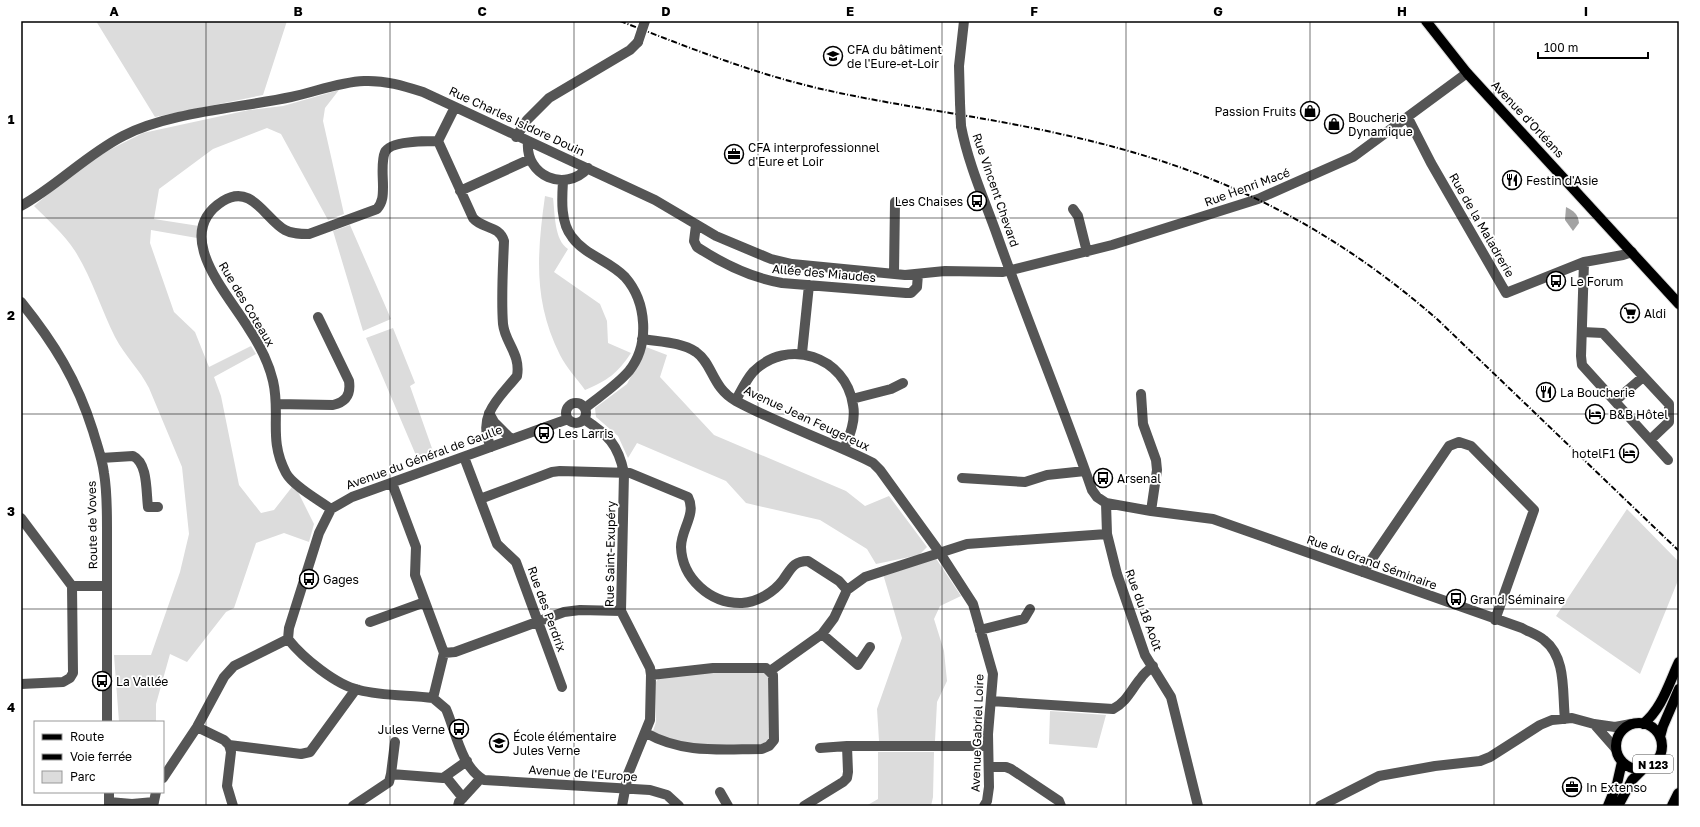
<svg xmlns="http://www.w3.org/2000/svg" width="1700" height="827" font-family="'Golos Text',sans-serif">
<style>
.green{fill:#dcdcdc}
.water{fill:#a3a3a3}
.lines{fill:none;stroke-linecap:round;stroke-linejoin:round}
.major-casing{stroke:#dbdbdb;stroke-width:12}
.highway-casing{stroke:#dbdbdb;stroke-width:14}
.minor{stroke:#555;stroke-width:10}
.major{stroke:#000;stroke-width:10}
.highway{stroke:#000;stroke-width:12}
.rail{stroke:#000;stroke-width:2;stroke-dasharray:6 2 1 2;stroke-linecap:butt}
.minor-bridge{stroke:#555;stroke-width:10}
.grid{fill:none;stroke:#000;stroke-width:1;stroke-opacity:0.55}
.labels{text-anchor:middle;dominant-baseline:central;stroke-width:3.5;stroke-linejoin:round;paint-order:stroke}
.shield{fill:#fff;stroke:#4c4c4c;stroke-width:1}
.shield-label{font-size:11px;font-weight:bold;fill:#000}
.poi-label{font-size:12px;fill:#000;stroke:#fff;text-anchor:start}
.street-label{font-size:12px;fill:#000;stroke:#fff}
.neatline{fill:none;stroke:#000;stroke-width:1.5}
.grid-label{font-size:13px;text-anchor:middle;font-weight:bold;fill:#000}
</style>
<rect width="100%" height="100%" fill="#fff"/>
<path class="green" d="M96,21H287L263,95L155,117Z
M339,90L325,108L323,121L344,214L328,220L281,134L267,128L213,149L159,189L154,219L199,226L197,238L151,230L150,243L174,312L195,332L209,367L251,346L256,354L214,377L221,396L239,485L261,513L274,510L292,487L298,492L314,524L309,542L284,533L256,543L234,608L226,612L187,662L170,654L156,704V722H119L114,655H151L180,572L189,534L182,467L149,388C140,370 125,356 115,337C101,309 92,278 75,251C64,234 48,220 34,206L67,178L109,150L143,133L249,110L283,106Z
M545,196L553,198C555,213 554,240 568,249L554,272L600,304L607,321L608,343L631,353C617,374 608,380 585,390C577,379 566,367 560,355C533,301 537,254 545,196Z
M350,225L391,319L363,331L333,231Z
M393,328L415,383L410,386L434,454L418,460L366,338Z
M646,347L667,355L660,377L714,435L846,491L865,506L889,496L927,547L919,555L876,564L867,549L820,520L746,503L726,481L637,443L628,458L618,436L596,417L595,408L627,384Z
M1627,509L1679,562V578L1640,674L1556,616Z
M935,557L961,596L940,606L934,619L944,651L947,681L937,702L935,741H879L877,709L902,638L883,574Z
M710,672H764L770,677L772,734L766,744L757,745L697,746L666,740L653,731L656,722L655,683L660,677Z
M1050,711L1106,715L1097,748L1049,744Z
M878,752H934L933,797L931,806H866L878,799Z"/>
<path class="water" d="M1566,207C1574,211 1578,214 1579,223L1573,231L1565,220Z"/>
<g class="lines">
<defs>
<path id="major" d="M1426,21L1467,73L1679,304
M1616 746a23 23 0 1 1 46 0a23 23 0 1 1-46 0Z
M1643,724C1662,709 1669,683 1679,662
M1660,737L1663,726L1679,689
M1608,806L1617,784L1622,762
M1618,806L1632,780L1643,769"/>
<path id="highway" d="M1673,806L1679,794"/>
</defs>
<use href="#major" class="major-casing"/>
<use href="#highway" class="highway-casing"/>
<path class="minor" d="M960,103L959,66L964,21
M1408,118L1431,163L1506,293L1584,262L1623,255L1632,252
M961,126C968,163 984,199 997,235C1027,320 1062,404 1092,490L1097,497L1106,503L1107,534L1117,574L1145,655L1171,697L1198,806
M516,137L527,120L549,98L630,50L638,42
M438,141L473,218C482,229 499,225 504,241C503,268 501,297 503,324C505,343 521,354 517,376C499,398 476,416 491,447
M438,141L455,107
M528,142C525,176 565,193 588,168
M563,181C562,198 560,222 572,237C585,255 610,261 625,277C647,302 650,345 629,371C617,385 600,396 585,408
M460,191L530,159
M21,206C57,186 86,155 123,136C169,112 240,108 291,97C315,92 339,82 364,81C385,80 404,86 423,92L655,200L716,236L771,259L792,264L905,275L945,271L1003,272L1112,245L1258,199L1353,157L1467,73
M1073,209L1078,216L1087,252
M696,225L694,241L697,247C723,264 752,278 782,283L906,293H911L917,287L918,274
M1584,262L1581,356L1582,365L1668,460
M894,273L895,202
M21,302C54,343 77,380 93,431C97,445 102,458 104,473C107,491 107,509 107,527V722
M1582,332L1603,333L1669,404V422L1650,440
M642,339C660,342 681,342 696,352C713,364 712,388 736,401C777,423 823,439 865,459L873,463L880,470L940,553L973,604L993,674L988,734L989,787L987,801L984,806
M802,353L809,285
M1141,394L1143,424L1156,460L1157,470L1151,511
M852,399L891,389L903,383
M736,400C741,391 746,380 753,372C787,337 846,356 853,405C856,420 850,435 844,449
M1615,401L1643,377
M566 413a10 10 0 1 1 20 0a10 10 0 1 1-20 0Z
M276,404L333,405C346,402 351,395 349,381L318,317
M489,413L494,422L511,439
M584,419C608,435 618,444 624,473L621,611L650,668L651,675L650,720L628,774L622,806
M464,457L497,544L516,562L562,687
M101,458L133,456C148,463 146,492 148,507H158
M962,478L1025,482L1047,475L1085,471
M392,483L416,547L415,575L444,653L433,698
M480,499L552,472L560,471L630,473L688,497C697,514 681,529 681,547C682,578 710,604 742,603C758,602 774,592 783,580C791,569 793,561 808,561L839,581L847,590
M1106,503L1151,511L1213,519L1522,628C1529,632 1538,635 1544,640C1567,658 1562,693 1565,719
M331,509C319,500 293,486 286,473C268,439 281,415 273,381C269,364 259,344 249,329C229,295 170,234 223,201C252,183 265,219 285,230C292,234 301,234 309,234L377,209C383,202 383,195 383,186C383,176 381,161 385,152C390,141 426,141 438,141
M21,518L72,586
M1363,572L1449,446L1459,442L1471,446L1534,510L1495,620
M370,622L425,602
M980,630L1024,619L1030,609
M822,634L858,665L870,647
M288,639C303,658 336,685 359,690C382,696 409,695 433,698L446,709C456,732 461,767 484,780L650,790L667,795L679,806
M288,639L289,628L319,533L331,509L352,497L568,419
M444,653L455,652L564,612L580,610L621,611
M770,671L822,634L834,618L847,590L865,577L967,544L1107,534
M21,684L63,682L70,678L73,673L72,586H106
M991,701L1113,709C1127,702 1132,688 1141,678C1144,673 1149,670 1153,666
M1594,724L1616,749
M197,727L224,740L229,745L231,752L227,786L233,806
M646,733C683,754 721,749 762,749L769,746L774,740L773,675L766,668H713L651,675
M229,745L301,754L310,752L356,689
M820,748L847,746
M989,767H1006L1011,769L1059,801L1061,806
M391,774L395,742
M446,777L463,798
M163,778L197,727L224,677L234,666L288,639
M109,792V806
M720,792L728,806
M109,802L132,804L154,802
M153,806L156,792
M353,806L389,782L391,774L443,778L467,761
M458,806L459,802L481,778
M804,806L843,782L847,778L848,772L847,746H988
M1320,806L1379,776L1435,766L1480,761L1490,757L1540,725L1552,720L1572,718L1594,724L1615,727L1631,724"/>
<use href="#major" class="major"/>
<use href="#highway" class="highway"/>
<path class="rail" d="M620,21C685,46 749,72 817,88C899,107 983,116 1065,135C1211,167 1324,221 1437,319L1679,551"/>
<path class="minor-bridge" d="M638,42L645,21
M960,103L961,126"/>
</g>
<path class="grid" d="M206,21V806M390,21V806M574,21V806M758,21V806M942,21V806M1126,21V806M1310,21V806M1494,21V806M21,218H1679M21,414H1679M21,609H1679"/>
<defs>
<symbol id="university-ring" viewBox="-11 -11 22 22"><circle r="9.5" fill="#fff" stroke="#000" stroke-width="1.5"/><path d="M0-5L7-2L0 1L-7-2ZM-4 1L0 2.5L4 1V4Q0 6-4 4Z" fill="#000"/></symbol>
<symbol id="shop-ring" viewBox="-11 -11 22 22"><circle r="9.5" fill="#fff" stroke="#000" stroke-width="1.5"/><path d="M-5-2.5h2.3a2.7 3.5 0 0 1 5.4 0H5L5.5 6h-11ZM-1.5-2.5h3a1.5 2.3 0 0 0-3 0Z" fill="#000"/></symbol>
<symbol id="office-ring" viewBox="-11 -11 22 22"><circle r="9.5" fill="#fff" stroke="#000" stroke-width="1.5"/><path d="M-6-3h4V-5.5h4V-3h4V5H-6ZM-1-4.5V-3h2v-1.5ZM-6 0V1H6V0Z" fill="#000"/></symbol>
<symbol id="restaurant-ring" viewBox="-11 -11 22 22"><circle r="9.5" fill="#fff" stroke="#000" stroke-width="1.5"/><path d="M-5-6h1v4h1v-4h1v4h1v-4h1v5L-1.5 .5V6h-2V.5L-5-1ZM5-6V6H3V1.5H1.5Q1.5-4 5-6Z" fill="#000"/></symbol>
<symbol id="bus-ring" viewBox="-11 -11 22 22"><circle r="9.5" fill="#fff" stroke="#000" stroke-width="1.5"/><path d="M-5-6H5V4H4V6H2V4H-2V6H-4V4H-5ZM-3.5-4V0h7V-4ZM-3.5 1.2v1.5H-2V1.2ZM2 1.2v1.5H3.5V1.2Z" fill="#000"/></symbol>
<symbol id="supermarket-ring" viewBox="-11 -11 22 22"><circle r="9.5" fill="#fff" stroke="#000" stroke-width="1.5"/><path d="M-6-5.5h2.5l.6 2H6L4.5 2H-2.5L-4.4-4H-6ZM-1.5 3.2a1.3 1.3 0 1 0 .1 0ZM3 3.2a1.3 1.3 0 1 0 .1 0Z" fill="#000"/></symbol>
<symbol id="hotel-ring" viewBox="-11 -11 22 22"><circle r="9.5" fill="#fff" stroke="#000" stroke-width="1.5"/><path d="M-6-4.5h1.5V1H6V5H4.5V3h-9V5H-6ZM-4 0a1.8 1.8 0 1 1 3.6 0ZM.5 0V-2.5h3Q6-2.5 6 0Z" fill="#000"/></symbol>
<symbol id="school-ring" viewBox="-11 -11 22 22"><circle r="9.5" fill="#fff" stroke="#000" stroke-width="1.5"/><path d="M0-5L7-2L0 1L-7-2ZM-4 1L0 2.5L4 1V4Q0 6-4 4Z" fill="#000"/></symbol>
</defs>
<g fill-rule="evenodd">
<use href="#university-ring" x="822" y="45" width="22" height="22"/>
<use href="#shop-ring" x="1299" y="100" width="22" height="22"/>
<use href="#shop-ring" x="1323" y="113" width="22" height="22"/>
<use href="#office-ring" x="723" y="143" width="22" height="22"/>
<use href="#restaurant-ring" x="1501" y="169" width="22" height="22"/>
<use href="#bus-ring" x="966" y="190" width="22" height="22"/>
<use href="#bus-ring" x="1545" y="270" width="22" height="22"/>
<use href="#supermarket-ring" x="1619" y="302" width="22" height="22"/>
<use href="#restaurant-ring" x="1535" y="381" width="22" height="22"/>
<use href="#hotel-ring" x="1584" y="403" width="22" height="22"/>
<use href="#bus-ring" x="533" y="422" width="22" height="22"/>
<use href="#hotel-ring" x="1618" y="442" width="22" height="22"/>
<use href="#bus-ring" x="1092" y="467" width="22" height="22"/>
<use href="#bus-ring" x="298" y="568" width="22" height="22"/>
<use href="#bus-ring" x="1445" y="588" width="22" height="22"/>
<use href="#bus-ring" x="91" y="670" width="22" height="22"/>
<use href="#bus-ring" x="448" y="718" width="22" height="22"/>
<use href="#school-ring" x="488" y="732" width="22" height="22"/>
<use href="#office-ring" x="1561" y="776" width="22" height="22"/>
</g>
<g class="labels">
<rect class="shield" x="1633" y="755" width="40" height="18" rx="3"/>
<g class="shield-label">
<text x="1653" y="764">N 123</text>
</g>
<g class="poi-label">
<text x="847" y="49">CFA du bâtiment<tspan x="847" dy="14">de l'Eure-et-Loir</tspan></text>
<text x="1296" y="111" text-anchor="end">Passion Fruits</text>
<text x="1348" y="117">Boucherie<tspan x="1348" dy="14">Dynamique</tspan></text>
<text x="748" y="147">CFA interprofessionnel<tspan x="748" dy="14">d'Eure et Loir</tspan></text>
<text x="1526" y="180">Festin d'Asie</text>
<text x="963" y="201" text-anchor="end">Les Chaises</text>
<text x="1570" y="281">Le Forum</text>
<text x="1644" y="313">Aldi</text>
<text x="1560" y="392">La Boucherie</text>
<text x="1609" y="414">B&amp;B Hôtel</text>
<text x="558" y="433">Les Larris</text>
<text x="1615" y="453" text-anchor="end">hotelF1</text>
<text x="1117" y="478">Arsenal</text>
<text x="323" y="579">Gages</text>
<text x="1470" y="599">Grand Séminaire</text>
<text x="116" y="681">La Vallée</text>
<text x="445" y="729" text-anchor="end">Jules Verne</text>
<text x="513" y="736">École élémentaire<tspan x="513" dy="14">Jules Verne</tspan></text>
<text x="1586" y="787">In Extenso</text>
</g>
<g class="street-label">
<text transform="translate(1528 119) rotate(47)">Avenue d'Orléans</text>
<text transform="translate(517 121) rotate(25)">Rue Charles Isidore Douin</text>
<text transform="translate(1247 187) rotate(-20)">Rue Henri Macé</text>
<text transform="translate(996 190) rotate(71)">Rue Vincent Chevard</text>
<text transform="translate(1482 225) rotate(60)">Rue de la Maladrerie</text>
<text transform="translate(824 273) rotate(5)">Allée des Miaudes</text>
<text transform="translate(247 304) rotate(59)">Rue des Coteaux</text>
<text transform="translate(807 418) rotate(25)">Avenue Jean Feugereux</text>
<text transform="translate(424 457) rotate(-20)">Avenue du Général de Gaulle</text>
<text transform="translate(92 525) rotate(-91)">Route de Voves</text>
<text transform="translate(610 554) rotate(-89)">Rue Saint-Exupéry</text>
<text transform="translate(1372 562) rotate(20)">Rue du Grand Séminaire</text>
<text transform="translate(547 609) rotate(70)">Rue des Perdrix</text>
<text transform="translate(1144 610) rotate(70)">Rue du 18 Août</text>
<text transform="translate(977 733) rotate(-88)">Avenue Gabriel Loire</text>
<text transform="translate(583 773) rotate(4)">Avenue de l'Europe</text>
</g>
</g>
<rect width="1700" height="827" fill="none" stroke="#ffffff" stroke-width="44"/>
<rect x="34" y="721" width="130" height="72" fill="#ffffff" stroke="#999999"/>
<rect x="42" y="734" width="20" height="6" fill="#000000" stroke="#999999"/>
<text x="70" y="741" font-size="12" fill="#000000">Route</text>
<rect x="42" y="754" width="20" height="6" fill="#000000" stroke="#999999"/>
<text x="70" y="761" font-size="12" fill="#000000">Voie ferrée</text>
<rect x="42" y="771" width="20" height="12" fill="#dcdcdc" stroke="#999999"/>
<text x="70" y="781" font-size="12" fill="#000000">Parc</text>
<path d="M1538 52v6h110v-6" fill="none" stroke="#000000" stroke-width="2"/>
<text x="1544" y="52" font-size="12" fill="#000000" stroke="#ffffff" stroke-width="3" paint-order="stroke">100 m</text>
<rect x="22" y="22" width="1656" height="783" class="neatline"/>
<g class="grid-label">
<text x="114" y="16">A</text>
<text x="298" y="16">B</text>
<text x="482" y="16">C</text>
<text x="666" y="16">D</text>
<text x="850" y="16">E</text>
<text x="1034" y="16">F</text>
<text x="1218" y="16">G</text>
<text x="1402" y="16">H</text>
<text x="1586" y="16">I</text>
<text x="11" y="124">1</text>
<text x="11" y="320">2</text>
<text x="11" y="516">3</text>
<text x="11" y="712">4</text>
</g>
</svg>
